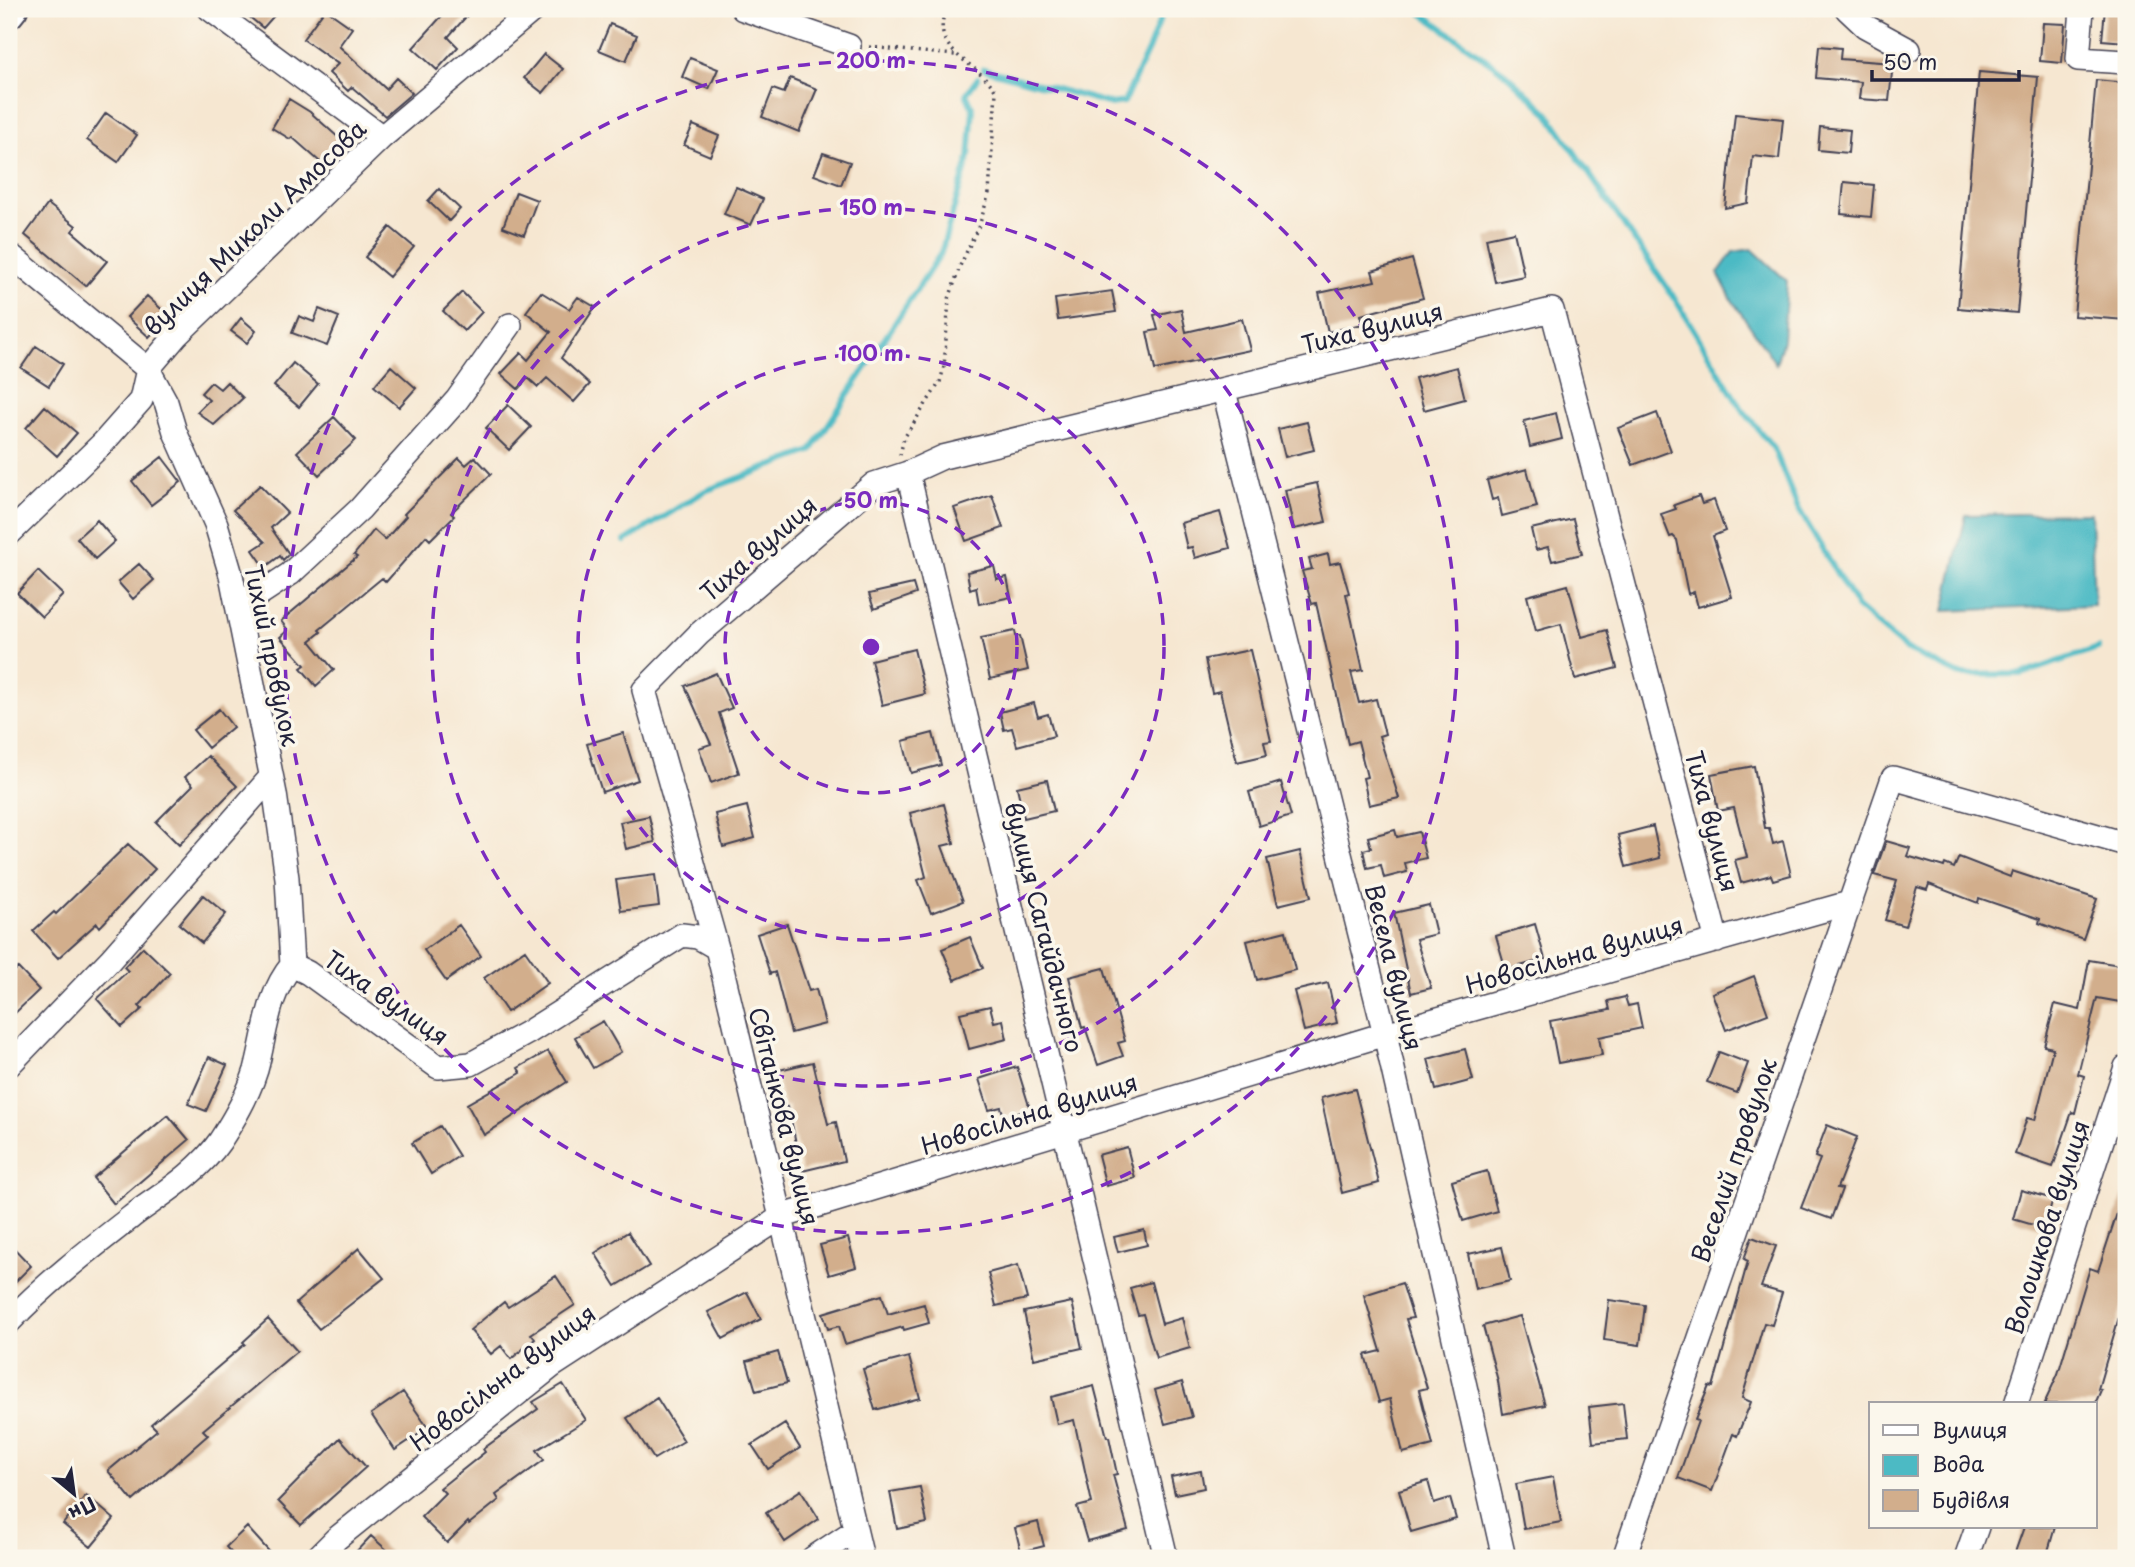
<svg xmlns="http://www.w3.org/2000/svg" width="2135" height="1567" font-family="'Playpen Sans',sans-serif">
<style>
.water{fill:#4cbac4;stroke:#376e80;stroke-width:2}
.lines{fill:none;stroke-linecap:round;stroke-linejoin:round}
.stream{stroke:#4cbac4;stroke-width:6}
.building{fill:#d2ae8c}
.minor-casing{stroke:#424052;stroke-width:26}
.major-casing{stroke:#424052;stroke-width:32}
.path{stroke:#424052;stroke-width:3.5;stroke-dasharray:2 5;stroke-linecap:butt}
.minor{stroke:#fff;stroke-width:23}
.major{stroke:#fff;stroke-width:28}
.ring{fill:none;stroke:#7b2cbf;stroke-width:3.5;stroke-dasharray:12 9}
.labels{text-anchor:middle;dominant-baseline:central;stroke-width:7;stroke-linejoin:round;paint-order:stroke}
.street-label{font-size:24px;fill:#22223b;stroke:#fbf7ec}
.centre{fill:#7b2cbf;stroke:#fbf7ec;stroke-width:3.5}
.ring-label{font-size:21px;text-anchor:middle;font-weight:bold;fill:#7b2cbf;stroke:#fbf7ec;stroke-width:7;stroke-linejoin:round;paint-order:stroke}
</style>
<rect width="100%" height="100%" fill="#fbf7ec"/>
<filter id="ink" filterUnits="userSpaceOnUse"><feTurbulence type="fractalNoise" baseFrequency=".0143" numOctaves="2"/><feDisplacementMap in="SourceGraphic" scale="14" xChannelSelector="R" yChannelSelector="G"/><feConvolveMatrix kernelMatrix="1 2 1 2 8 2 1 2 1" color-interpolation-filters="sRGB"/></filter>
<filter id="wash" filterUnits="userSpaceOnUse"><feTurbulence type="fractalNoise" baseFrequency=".00686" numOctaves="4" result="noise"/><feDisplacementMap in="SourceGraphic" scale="28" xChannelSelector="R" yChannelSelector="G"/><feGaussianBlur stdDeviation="1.57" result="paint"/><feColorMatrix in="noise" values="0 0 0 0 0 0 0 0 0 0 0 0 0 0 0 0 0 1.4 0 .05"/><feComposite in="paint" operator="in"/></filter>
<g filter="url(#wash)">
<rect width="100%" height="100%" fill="#f6e7d1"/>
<path class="water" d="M1752,249L1787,281L1783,340L1776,364L1732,300L1718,273L1733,252Z
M2091,513L2094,605L1944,611L1966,515Z"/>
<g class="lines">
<path class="stream" d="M1416,9L1506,74L1547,112L1677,302L1739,405L1774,449L1798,508L1857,607L1906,649L1960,675L2022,674L2098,648
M984,69L1111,104L1124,102L1149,48L1164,9
M625,541L705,491L811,451L941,253L969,157L973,109L966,94L978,78"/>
</g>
<g id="blocks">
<path class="building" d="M240,9H280L263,28Z
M325,9L352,28L339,46L386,89L396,78L412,93L385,116L352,87L348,91L329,73L338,64L303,39Z
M448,9H473L448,37L458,47L437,70L413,48Z
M2105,9H2126V42L2102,40Z
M2043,23L2065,24L2062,63L2040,61Z
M610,24L637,35L626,61L599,50Z
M1819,46L1841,48L1840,59L1893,63L1889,101L1859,99L1861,82L1816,78Z
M544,54L563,69L543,93L524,78Z
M690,58L718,69L709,89L682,77Z
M1979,72L2038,77L2017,313L1958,308Z
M790,78L817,89L799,132L762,117L773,89L784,93Z
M2096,80L2126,83V320L2074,316Z
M289,99L310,112L350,148L328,169L292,137L290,139L272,128Z
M106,113L137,135L118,162L87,140Z
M1735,114L1783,119L1779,159L1753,156L1748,203L1725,208Z
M693,125L719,136L710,156L684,145Z
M1820,127L1850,130L1848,153L1818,150Z
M823,153L850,162L841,185L814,175Z
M1844,182L1874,185L1871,217L1841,214Z
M736,187L763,199L751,225L724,214Z
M439,189L460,209L449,221L428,201Z
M516,192L537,200L524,235L503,227Z
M48,204L76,226L72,231L107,261L86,286L25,235Z
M390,227L414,247L389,277L365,257Z
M1514,232L1524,276L1495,282L1486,238Z
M1412,259L1423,298L1361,315L1363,324L1328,332L1319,293L1375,281L1372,271Z
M200,277L209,285L192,302L184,295Z
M1112,291L1116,312L1058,320L1055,299Z
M462,292L482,312L464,331L443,311Z
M541,292L569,309L578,297L595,307L561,358L590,384L574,402L547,378L538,387L528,378L518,389L501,374L521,353L528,360L551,332L526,312Z
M147,296L169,316L149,337L127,317Z
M319,309L339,317L327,346L292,333L299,316L314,322Z
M1181,309L1186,332L1242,319L1250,350L1155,370L1147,332L1158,330L1154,315Z
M241,318L256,331L247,343L231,331Z
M36,346L63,364L49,386L21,368Z
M293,363L318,384L299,407L274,386Z
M391,366L416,388L399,407L374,386Z
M1457,367L1465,399L1424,410L1415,378Z
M211,382L220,389L227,382L243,398L214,425L197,412L209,400L201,393Z
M508,405L531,427L509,450L486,428Z
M45,406L77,433L57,456L26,428Z
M1556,413L1562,439L1530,447L1524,421Z
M1657,413L1671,451L1633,465L1618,428Z
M334,417L356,440L319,475L297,452Z
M1307,422L1314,450L1285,457L1278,429Z
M162,457L181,482L151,505L132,481Z
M475,457L491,474L451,513L454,516L430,540L426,536L386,582L382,578L319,630L321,632L310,641L334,670L316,686L301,668L305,665L280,637L288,630L281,621L357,557L354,555L374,530L385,540L406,516L404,514L459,458L466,465Z
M1527,469L1537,507L1502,516L1498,498L1492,500L1487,480Z
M1317,483L1326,522L1294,529L1285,490Z
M260,485L287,513L271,528L289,554L283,560L280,556L265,567L253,550L265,542L233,510Z
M992,495L1003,528L966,541L954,508Z
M1699,496L1702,504L1714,500L1725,531L1713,536L1732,597L1698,607L1694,592L1688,594L1677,540L1673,536L1670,537L1661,514L1676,509L1674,505Z
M1220,512L1230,548L1195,558L1192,547L1187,548L1181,523Z
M1573,519L1582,554L1552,561L1548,547L1536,550L1531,529Z
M97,520L115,541L95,559L77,538Z
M1328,554L1330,564L1340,562L1349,593L1346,594L1363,670L1351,672L1359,703L1376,699L1385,734L1379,736L1399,798L1369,805L1363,778L1367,777L1358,741L1348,744L1316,603L1312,604L1302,571L1312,569L1309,559Z
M139,564L154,580L133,599L118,582Z
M994,566L997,579L1007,577L1011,597L979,604L976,587L970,589L967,572Z
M38,571L63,595L42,617L17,593Z
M913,584L916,594L874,609L869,594Z
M1568,585L1582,637L1607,630L1617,668L1575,679L1561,624L1536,631L1527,596Z
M1015,631L1016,636H1020L1028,670L990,679L981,638Z
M914,649L925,694L882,705L871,660Z
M1250,650L1271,741L1264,742L1267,755L1237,762L1220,691L1212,693L1205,659Z
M716,673L732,708L719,713L739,773L711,783L699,748L711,744L685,686Z
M1034,703L1038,717L1048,714L1054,736L1017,746L1012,728L1004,730L1000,712Z
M219,709L233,727L208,748L193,730Z
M623,733L638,780L602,792L587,744Z
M933,733L941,765L911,773L903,741Z
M208,756L237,786L179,845L156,822L193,785L185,777Z
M1754,766L1765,828H1769L1773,844L1783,841L1791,875L1773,880L1771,875L1741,883L1735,860L1747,857L1734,808L1718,811L1711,774Z
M1047,780L1054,811L1024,818L1017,787Z
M1281,782L1291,816L1259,826L1249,792Z
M944,804L954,843L942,846L963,901L931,913L918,880L926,877L910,813Z
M747,806L755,838L723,847L715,814Z
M649,816L655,842L626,849L620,822Z
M1653,826L1660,858L1626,867L1618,835Z
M1395,830L1397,837L1419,832L1426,858L1405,863L1407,872L1384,878L1381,865L1367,868L1363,850L1371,848L1368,837Z
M1886,841L1910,848L1907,856L1944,867L1945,864L1954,868L1959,857L2010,877L2012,871L2097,899L2083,939L2039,923L2040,919L1979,898L1978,903L1929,884L1927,890L1917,887L1905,926L1885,920L1897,881L1874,875Z
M128,844L155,869L100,927L97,923L58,958L33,931L54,912L56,914Z
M1300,851L1311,897L1278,905L1267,859Z
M655,875L659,906L621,911L616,880Z
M203,895L226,914L202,943L179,924Z
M1429,905L1436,934L1416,939L1431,988L1411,993L1394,913Z
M787,924L809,991L816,989L825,1024L791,1033L775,972L770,974L757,934Z
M1535,924L1545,959L1506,970L1496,936Z
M459,925L481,956L446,981L424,950Z
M1286,931L1295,970L1257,980L1247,941Z
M970,937L983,968L955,980L942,949Z
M143,947L170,973L139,1006L142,1009L122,1027L97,999L128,971L124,967Z
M525,950L548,983L507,1012L484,978Z
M2089,960L2126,966L2120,1002L2097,998L2078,1074L2084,1076L2075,1113L2072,1112L2053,1167L2015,1154L2027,1118L2035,1120L2053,1048L2044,1046L2055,1004L2080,1010Z
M18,968L39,990L9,1019V976Z
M1104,968L1125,1041L1118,1043L1123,1056L1098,1065L1085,1027L1082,1028L1069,977Z
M1754,976L1768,1014L1726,1030L1712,993Z
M1328,983L1337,1023L1304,1031L1294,991Z
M1625,997L1628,1006L1637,1004L1642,1028L1599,1037L1602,1055L1558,1063L1550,1021L1610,1010L1608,1001Z
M990,1006L994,1022L1003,1020L1007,1039L969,1049L960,1013Z
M603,1021L621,1052L593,1068L575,1037Z
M1465,1049L1473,1080L1436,1090L1428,1059Z
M548,1051L567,1082L484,1135L467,1104L521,1073L518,1068Z
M1719,1052L1748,1063L1737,1093L1707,1082Z
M209,1057L227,1065L206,1111L188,1104Z
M813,1062L828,1124L836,1122L844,1161L802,1171L788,1106L784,1107L775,1071Z
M1017,1067L1030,1109L1004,1117L1001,1107L989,1110L979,1079Z
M1355,1089L1379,1183L1342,1193L1321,1098Z
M168,1115L189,1140L114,1204L93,1178Z
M1827,1125L1857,1137L1837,1188L1842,1189L1831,1219L1801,1208L1820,1159L1815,1157Z
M440,1126L459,1156L431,1174L412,1143Z
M1127,1147L1135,1178L1106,1186L1098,1155Z
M1487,1171L1497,1211L1463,1221L1452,1181Z
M2021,1190L2053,1199L2044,1228L2013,1219Z
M2123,1195L2126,1196V1293L2098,1389L2101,1390L2095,1404H2044L2058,1374L2090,1268L2098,1271Z
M1144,1230L1147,1245L1118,1252L1114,1237Z
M628,1232L649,1266L616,1286L595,1253Z
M1752,1237L1776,1246L1761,1287L1782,1293L1772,1325L1764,1323L1742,1398L1751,1402L1737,1436L1733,1434L1712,1491L1678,1478L1698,1421L1695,1420L1709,1386L1713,1387L1748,1261L1744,1259Z
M848,1238L856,1267L829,1275L820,1245Z
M9,1243L31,1266L9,1288Z
M1502,1247L1510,1281L1475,1289L1468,1254Z
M359,1248L384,1278L319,1329L296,1303Z
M1018,1265L1027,1299L996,1306L988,1273Z
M556,1276L575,1305L531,1334L535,1339L511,1359L501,1346L491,1354L470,1330L504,1302L508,1307Z
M1151,1282L1162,1324L1182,1318L1190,1348L1156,1358L1143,1314L1138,1315L1130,1288Z
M1402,1283L1413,1318L1406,1319L1427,1388L1419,1390L1433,1445L1403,1453L1390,1399L1379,1402L1365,1355L1381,1351L1364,1295Z
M747,1292L761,1319L723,1339L708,1312Z
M882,1295L888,1314L924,1304L929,1323L904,1330L903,1327L845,1344L839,1326L828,1329L823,1313Z
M1609,1300L1645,1305L1640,1345L1604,1340Z
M1072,1302L1082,1348L1034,1359L1024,1312Z
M1520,1316L1545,1405L1503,1414L1498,1381L1483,1326Z
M268,1319L297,1351L203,1430L208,1435L133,1501L108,1471L157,1430L151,1424L245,1344L243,1342Z
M778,1352L787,1383L756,1391L747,1361Z
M909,1357L920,1398L875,1410L863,1369Z
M1182,1382L1192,1417L1165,1424L1155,1390Z
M563,1384L586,1420L537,1450L544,1460L496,1495L499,1500L469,1524L468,1522L447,1543L421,1517L445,1493L440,1488L485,1452L483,1449L538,1409L533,1402Z
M1094,1386L1107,1437H1109L1117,1474L1113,1475L1128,1530L1087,1541L1077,1507L1092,1503L1074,1420L1057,1424L1051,1397Z
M403,1392L428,1428L395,1450L371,1414Z
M657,1398L684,1441L654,1459L627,1418Z
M1623,1403L1627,1439L1593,1443L1589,1407Z
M785,1424L800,1448L768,1469L752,1445Z
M340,1438L366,1467L301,1525L278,1501Z
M1201,1471L1204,1488L1175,1494L1171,1477Z
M1553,1477L1561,1522L1524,1529L1516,1484Z
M1428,1481L1434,1503L1450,1498L1456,1519L1411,1532L1399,1490Z
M920,1487L927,1523L897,1529L890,1492Z
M801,1490L819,1519L785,1542L766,1513Z
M86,1495L114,1519L91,1547L63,1524Z
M1038,1522L1044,1546L1021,1552L1015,1528Z
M247,1527L275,1558H236L226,1547Z
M2024,1527H2055L2046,1558H2013Z
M371,1536L396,1558H350Z"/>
</g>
</g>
<g filter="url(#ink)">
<use href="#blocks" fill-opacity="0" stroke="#424052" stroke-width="2"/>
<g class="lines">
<defs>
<path id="minor" d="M210,9L382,137
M743,9L849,46
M1847,9L1865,26L1909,50
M2082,9L2078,59L2126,62
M9,254L148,369L166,402L175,432L216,524L231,575L275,794L287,878L292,965
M1224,391L1385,1034L1504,1558
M908,473L1166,1558
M9,534L103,443L141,400L148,369L176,336L382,137L534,9
M236,600L261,593L290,574L360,509L457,400L510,325
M9,1065L110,960L271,777
M9,1322C48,1281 94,1246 139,1211C167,1191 200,1170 220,1141C233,1121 249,1093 256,1070C266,1033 267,995 292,965L308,973L438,1067L471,1064L527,1033L682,935L698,937L717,948
M2016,1404L2126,1067
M317,1558L336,1539L552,1366L783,1216L1385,1034L1849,903
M813,1558L854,1531
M862,1558L717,948L644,690L699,634L874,484L908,473L943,457L1552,310L1717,941
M1624,1558L1893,778L2126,844
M1966,1558L1977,1527"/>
<path id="major" d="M9,14L13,9"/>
</defs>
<use href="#minor" class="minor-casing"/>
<use href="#major" class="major-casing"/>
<path class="path" d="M869,47L955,55
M900,455L904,438L940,382L944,367L949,299L960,266L980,223L989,193L996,92C979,60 928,54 946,9"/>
<use href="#minor" class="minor"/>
<use href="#major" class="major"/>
</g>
</g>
<g class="ring">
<circle cx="871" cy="647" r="146"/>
<circle cx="871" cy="647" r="293"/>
<circle cx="871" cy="647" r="439"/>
<circle cx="871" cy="647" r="586"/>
</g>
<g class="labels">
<g class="street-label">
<text transform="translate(254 227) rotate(-44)">вулиця Миколи Амосова</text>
<text transform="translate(1372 327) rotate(-14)">Тиха вулиця</text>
<text transform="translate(758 548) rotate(-41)">Тиха вулиця</text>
<text transform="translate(273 655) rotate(78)">Тихий провулок</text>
<text transform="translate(1713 821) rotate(75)">Тиха вулиця</text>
<text transform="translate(1045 927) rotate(76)">вулиця Сагайдачного</text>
<text transform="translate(1574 954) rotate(-16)">Новосільна вулиця</text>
<text transform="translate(1395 967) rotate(76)">Весела вулиця</text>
<text transform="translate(387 997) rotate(35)">Тиха вулиця</text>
<text transform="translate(1029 1113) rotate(-17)">Новосільна вулиця</text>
<text transform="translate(785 1116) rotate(76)">Світанкова вулиця</text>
<text transform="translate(1733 1160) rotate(-71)">Веселий провулок</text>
<text transform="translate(2046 1227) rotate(-72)">Волошкова вулиця</text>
<text transform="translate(502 1377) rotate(-37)">Новосільна вулиця</text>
</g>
</g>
<circle cx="871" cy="647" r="10" class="centre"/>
<g class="ring-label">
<text x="871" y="68">200 m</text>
<text x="871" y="215">150 m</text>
<text x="871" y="361">100 m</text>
<text x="871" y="508">50 m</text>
</g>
<rect width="2135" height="1567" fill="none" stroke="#fbf7ec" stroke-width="35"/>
<rect x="1869" y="1402" width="228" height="126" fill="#fbf7ec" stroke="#a4a2a5" stroke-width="2"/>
<rect x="1883" y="1425" width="35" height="10" fill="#ffffff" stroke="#a4a2a5" stroke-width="2"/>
<text x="1932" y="1438" font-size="21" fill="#22223b">Вулиця</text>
<rect x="1883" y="1455" width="35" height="21" fill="#4cbac4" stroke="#a4a2a5" stroke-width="2"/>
<text x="1932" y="1472" font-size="21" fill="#22223b">Вода</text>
<rect x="1883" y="1490" width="35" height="21" fill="#d2ae8c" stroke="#a4a2a5" stroke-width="2"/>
<text x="1932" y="1508" font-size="21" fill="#22223b">Будівля</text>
<g transform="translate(74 1494) rotate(151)" stroke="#fbf7ec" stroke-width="5" paint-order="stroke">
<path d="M0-5L12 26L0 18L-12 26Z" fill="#22223b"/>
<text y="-10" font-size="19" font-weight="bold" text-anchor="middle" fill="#22223b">Пн</text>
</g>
<path d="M1872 70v10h147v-10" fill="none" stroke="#22223b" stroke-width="3.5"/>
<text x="1883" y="70" font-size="21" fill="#22223b" stroke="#fbf7ec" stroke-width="5" paint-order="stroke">50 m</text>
</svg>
